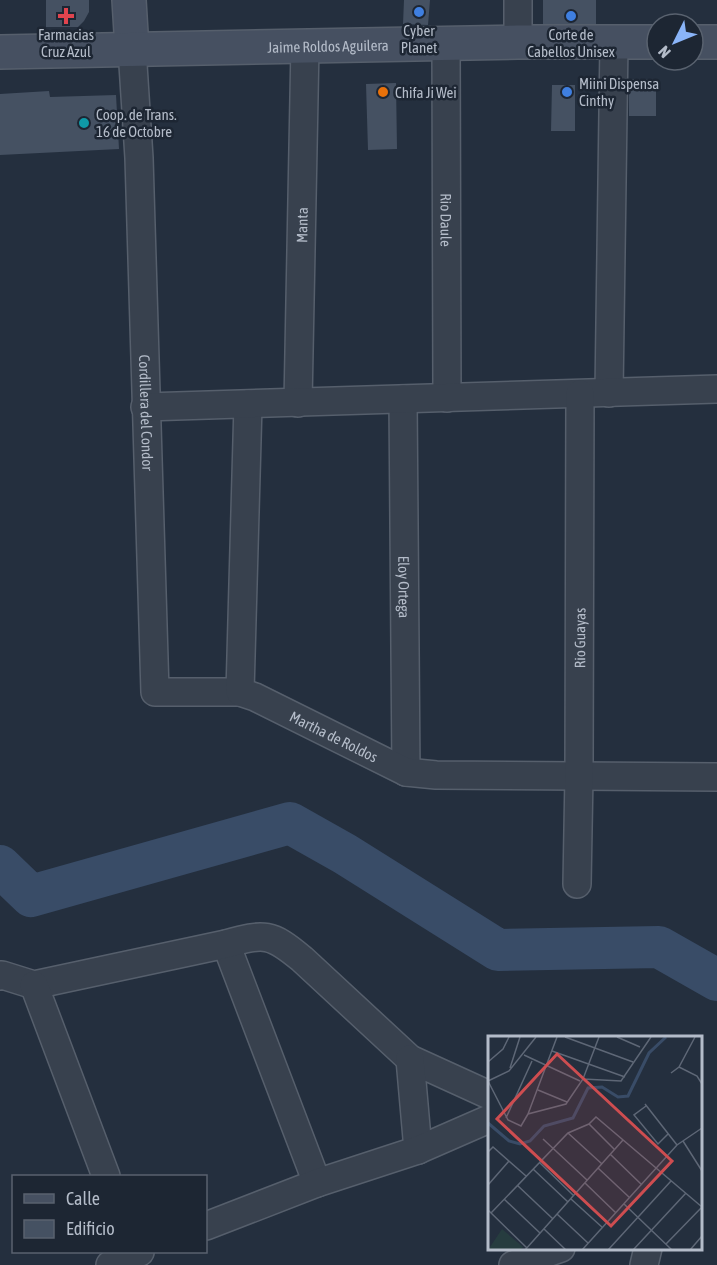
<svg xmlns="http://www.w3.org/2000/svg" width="717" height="1265" font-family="'Asap Condensed',sans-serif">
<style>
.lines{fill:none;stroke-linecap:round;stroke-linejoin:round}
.river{stroke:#394c67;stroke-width:42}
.building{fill:#455162}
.street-casing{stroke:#565f6c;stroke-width:30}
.secondary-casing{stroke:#565f6c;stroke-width:36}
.street{stroke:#38414e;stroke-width:27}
.secondary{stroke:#465061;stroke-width:33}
.shop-dot{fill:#3f7fe0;stroke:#1d2633;stroke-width:2}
.health-dot{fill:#e0444e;stroke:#1d2633;stroke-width:2}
.food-dot{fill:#e8710a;stroke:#1d2633;stroke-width:2}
.culture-dot{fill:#0f9aa8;stroke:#1d2633;stroke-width:2}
.labels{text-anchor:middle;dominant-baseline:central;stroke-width:5;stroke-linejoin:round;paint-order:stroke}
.poi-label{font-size:15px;fill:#b4bcc9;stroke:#1d2633}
.street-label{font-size:15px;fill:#b4bcc9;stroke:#1d2633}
.inset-river{fill:none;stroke:#394c67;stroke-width:3}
.inset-road{fill:none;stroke:#5e6776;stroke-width:1.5}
.view{fill:#ce4d50;fill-opacity:0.15;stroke:#ce4d50;stroke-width:3}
.inset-edge{fill:none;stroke:#b4bcc9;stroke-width:3}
</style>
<rect width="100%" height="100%" fill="#242f3e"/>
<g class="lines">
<path class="river" d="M0,866L31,896L290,823L345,854L498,950L659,947L717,980"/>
</g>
<path class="building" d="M46,0H89V12L84,21L78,27H46Z
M404,0H430L428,25L403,24Z
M543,0H596V27L543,26Z
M629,79H656V116H629Z
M396,83L397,149L368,150L366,84Z
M552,85H575V131H551Z
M49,91L50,97L116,95L119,149L0,155V94Z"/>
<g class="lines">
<defs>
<g id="street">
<path d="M518,42V0"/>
<path id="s1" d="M446,43L447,398"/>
<path id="s2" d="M132,49L139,158L155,692H240"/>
<path d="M609,393L614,42"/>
<path id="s3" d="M403,399L406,772"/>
<path id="s4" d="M298,403L305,46"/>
<path id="s5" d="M248,404L240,692L255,697L406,772L436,775L717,777"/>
<path d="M145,407L717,389"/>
<path id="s6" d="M577,884L579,775L580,394"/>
<path d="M226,944L317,1183"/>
<path d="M0,976L2,975L34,985L226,944C265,933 271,933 302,959L410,1059L489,1095"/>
<path d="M34,985L106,1176"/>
<path d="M410,1059L418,1150"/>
<path d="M206,1226L317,1183L418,1150L489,1119"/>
<path d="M110,1265L140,1252"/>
<path d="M513,1265L561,1248"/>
<path d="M644,1265L648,1248"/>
</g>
<g id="secondary">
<path d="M129,0L132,49"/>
<path d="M693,42H717"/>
<path id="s7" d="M0,52L518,42H657"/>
</g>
</defs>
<use href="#street" class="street-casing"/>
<use href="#secondary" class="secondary-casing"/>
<use href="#street" class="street"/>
<use href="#secondary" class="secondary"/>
</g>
<g class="shop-dot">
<circle cx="419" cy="12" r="6"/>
<circle cx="571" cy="16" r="6"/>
<circle cx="567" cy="92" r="6"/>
</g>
<path class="health-dot" d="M63 7h6v6h6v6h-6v6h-6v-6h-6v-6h6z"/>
<circle class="food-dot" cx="383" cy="92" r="6"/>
<circle class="culture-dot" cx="84" cy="123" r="6"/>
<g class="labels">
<g class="poi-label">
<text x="419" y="30">Cyber<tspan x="419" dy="17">Planet</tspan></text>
<text x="66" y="34">Farmacias<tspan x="66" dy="17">Cruz Azul</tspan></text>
<text x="571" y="34">Corte de<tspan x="571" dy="17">Cabellos Unisex</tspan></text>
<text x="579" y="83" text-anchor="start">Miini Dispensa<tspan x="579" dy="17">Cinthy</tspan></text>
<text x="395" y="92" text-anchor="start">Chifa Ji Wei</text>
<text x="96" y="114" text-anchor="start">Coop. de Trans.<tspan x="96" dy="17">16 de Octobre</tspan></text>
</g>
<g class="street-label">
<text stroke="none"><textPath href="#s7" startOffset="328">Jaime Roldos Aguilera</textPath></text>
<text stroke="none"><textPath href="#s1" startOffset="177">Rio Daule</textPath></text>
<text stroke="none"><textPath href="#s4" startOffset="178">Manta</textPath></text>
<text stroke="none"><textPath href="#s2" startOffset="364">Cordillera del Condor</textPath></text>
<text stroke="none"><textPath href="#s3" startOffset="188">Eloy Ortega</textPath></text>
<text stroke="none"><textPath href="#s6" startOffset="246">Rio Guayas</textPath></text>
<text stroke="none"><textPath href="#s5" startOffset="392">Martha de Roldos</textPath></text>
</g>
</g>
<g transform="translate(488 1036)">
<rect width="214" height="214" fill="#242f3e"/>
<path d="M14,193L35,211L32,214H0Z" fill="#263c3f"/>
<path class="inset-river" d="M0,87L21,105L32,108L42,105L56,90L85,82L100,52L114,51L130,61L140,60L161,17L178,1"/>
<path class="inset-road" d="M77,1L145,26M129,1L152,11M64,15L137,41M36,19L92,45M0,26L15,13L21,1M191,31L209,40L214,48M22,32L32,1M183,37L191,31L207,1M95,43L133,45L163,1M0,45L20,84L33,90L40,78L78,68L95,43L111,1M0,45L21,35L48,1M50,54L79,66M157,68L189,109M158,70L146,79L170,108L180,98M40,78L69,1M18,82L44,25M101,88L108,81L214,171M80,97L114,128M55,103L99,144M195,105L214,135M0,116L5,111L38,140M122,118L154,149M51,126L86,160M110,132L142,162M45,133L80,166M97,147L128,177M0,149L21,125M29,149L65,183M16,163L52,197M83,163L115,192M136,168L184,214M0,174L39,212M3,177L80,97L101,88L126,113M69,178L100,207M56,193L78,214M178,208L214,171M37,214L135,104M94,214L189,109L214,92M120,214L183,145M145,214L198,157M202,214L214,200"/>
<path class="view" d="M69,18L184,125L123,190L9,83Z"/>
<rect width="214" height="214" class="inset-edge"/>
</g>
<rect x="12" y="1175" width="195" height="78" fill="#1d2633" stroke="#59626f" stroke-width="1.5"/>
<rect x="24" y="1194" width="30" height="9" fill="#465061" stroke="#59626f" stroke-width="1.5"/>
<text x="66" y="1205" font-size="18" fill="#b4bcc9">Calle</text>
<rect x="24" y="1220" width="30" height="18" fill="#455162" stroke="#59626f" stroke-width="1.5"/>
<text x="66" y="1235" font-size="18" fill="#b4bcc9">Edificio</text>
<g transform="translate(675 42) rotate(227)"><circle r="28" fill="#1d2633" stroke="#59626f" stroke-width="1.5"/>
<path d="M0-4.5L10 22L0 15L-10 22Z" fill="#8ab4f8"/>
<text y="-9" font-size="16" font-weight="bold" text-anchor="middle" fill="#b4bcc9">N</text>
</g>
</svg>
